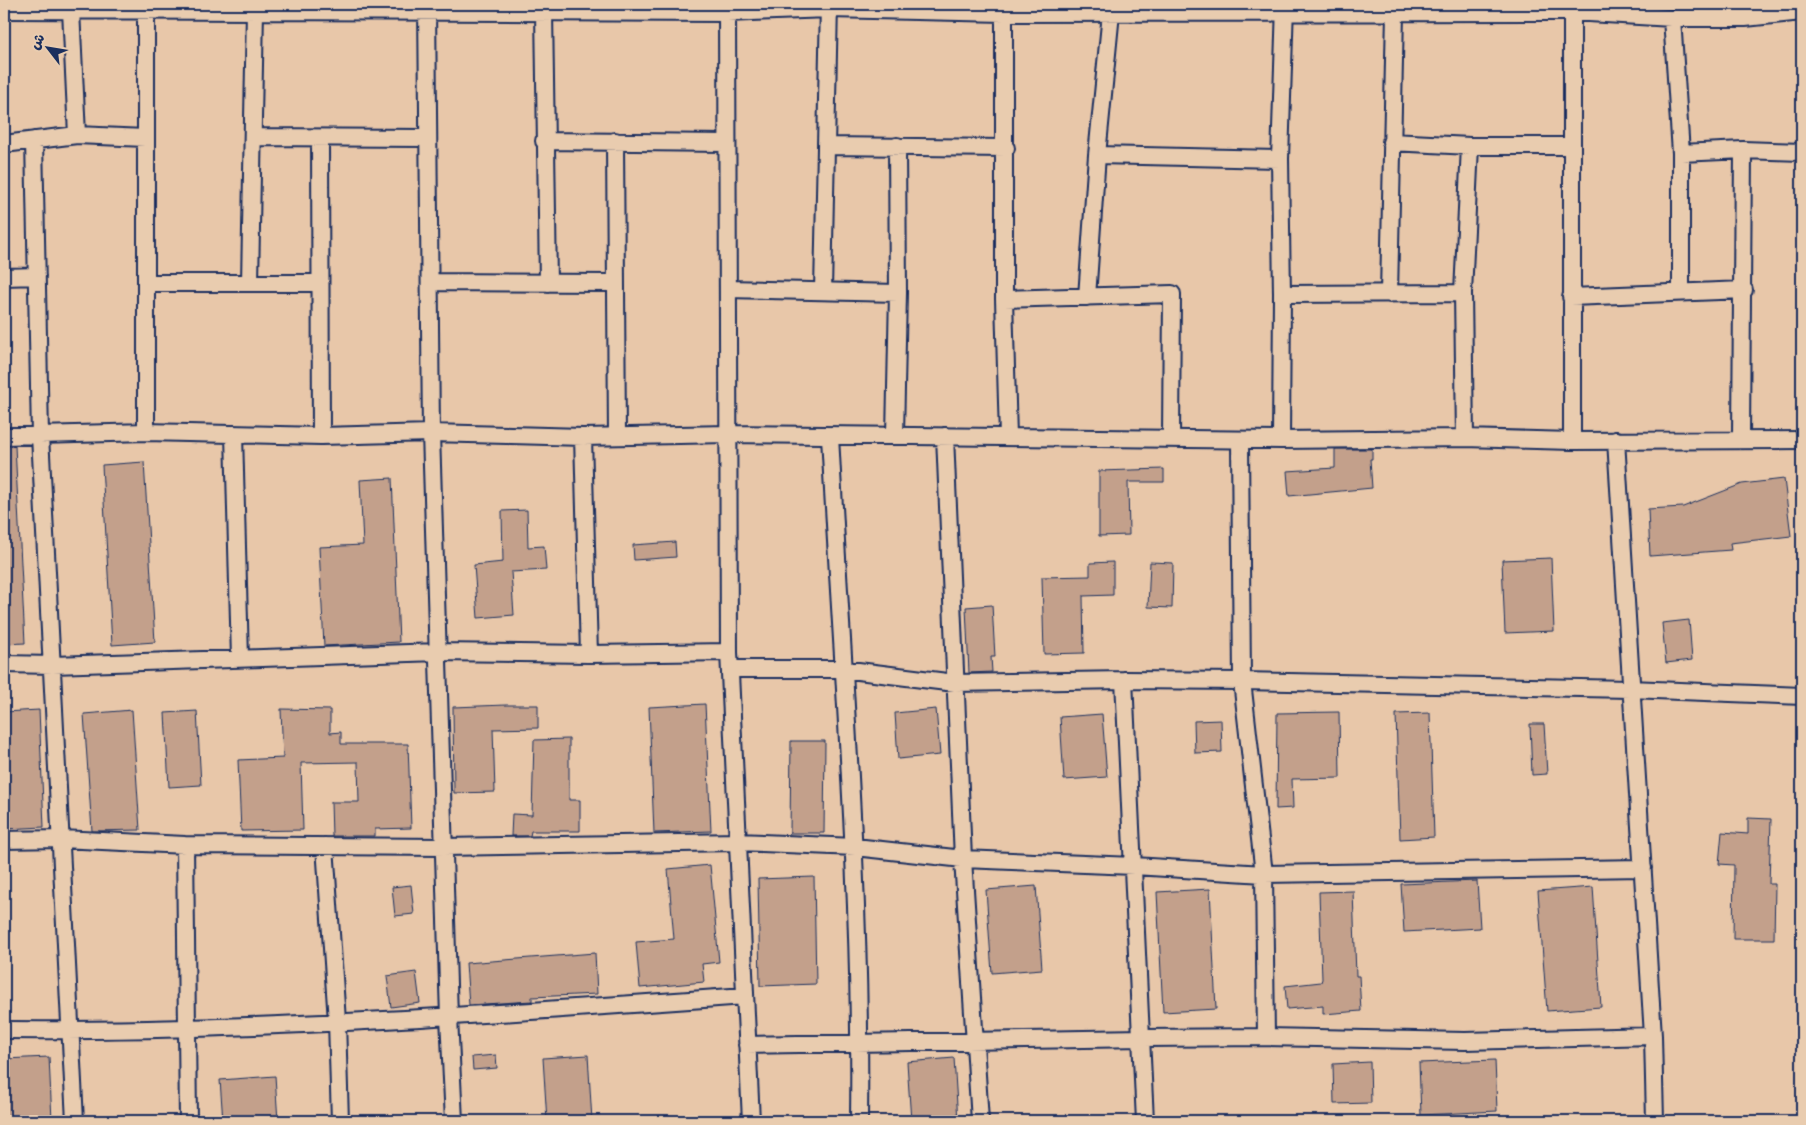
<svg xmlns="http://www.w3.org/2000/svg" width="1806" height="1125" font-family="'Playpen Sans','Playpen Sans Arabic',sans-serif">
<style>
.building{fill:#c3a08b;stroke:#1b2f5e}
.lines{fill:none;stroke-linecap:round;stroke-linejoin:round}
.street-casing{stroke:#1b2f5e;stroke-width:20}
.street{stroke:#e9ccaf;stroke-width:16}
</style>
<rect width="100%" height="100%" fill="#e8c7a9"/>
<filter id="ink" filterUnits="userSpaceOnUse"><feTurbulence type="fractalNoise" baseFrequency=".02" numOctaves="2"/><feDisplacementMap in="SourceGraphic" scale="10" xChannelSelector="R" yChannelSelector="G"/><feConvolveMatrix kernelMatrix="1 2 1 2 8 2 1 2 1" color-interpolation-filters="sRGB"/></filter>
<g filter="url(#ink)">
<path class="building" d="M4,446H15L25,643L4,644Z
M1335,449H1372V459H1370L1372,488L1289,496L1287,471L1335,468Z
M144,462L155,642L112,645L102,465Z
M1164,469V482H1128L1129,535L1099,536V471Z
M392,478L399,642L324,646L319,547L363,545L360,480Z
M1784,479L1791,536L1730,543L1731,550L1650,556L1648,509L1683,507L1742,484Z
M527,510L528,547L544,546L546,570L511,572L514,615L478,618L474,565L503,562L502,511Z
M675,542L676,557L634,560L633,545Z
M1551,558L1554,631L1505,633L1502,560Z
M1113,562V595L1083,596L1084,653L1044,654L1042,577L1090,576V563Z
M1150,562L1173,563L1172,608L1148,607Z
M992,605L995,657H991L992,672L969,673L966,607Z
M1689,620L1692,660L1666,663L1662,623Z
M705,704L711,831L654,833L649,707Z
M506,705H538V728L493,729L495,792L454,793L453,707Z
M281,709L330,710V733L341,732V744H408L411,828L375,829V836H332L331,802H359L358,762L301,763L303,830L241,831L238,760L283,758Z
M936,709L940,755L898,759L895,713Z
M39,710L44,827L4,829V712Z
M132,710L140,830L92,831L84,714Z
M197,711L201,785L169,787L165,713Z
M1339,712L1340,778L1292,779L1293,808L1276,809L1277,713Z
M1430,713L1434,837L1400,839L1396,714Z
M1102,714L1107,777L1064,780L1060,717Z
M1221,720L1222,752L1195,753L1194,721Z
M1530,724H1544L1547,774L1532,775Z
M569,739V800H580V831H531L530,836H511L512,814L532,815L534,740Z
M791,741H825L824,833H790Z
M1748,818L1771,819L1769,884H1775L1774,939H1733L1734,865L1719,864L1722,832L1748,834Z
M710,865L719,962L702,964L704,982L640,988L636,942L674,939L668,869Z
M814,877L816,984L760,986L758,879Z
M1477,881L1480,928L1404,932L1401,884Z
M411,885L414,914L395,916L392,887Z
M1036,886L1042,969L992,973L986,890Z
M1593,887L1601,1007L1547,1011L1538,891Z
M1210,889L1216,1009L1163,1012L1157,892Z
M1353,891L1356,976H1359L1361,1011L1323,1014V1006L1287,1009L1285,986L1321,982L1322,979L1319,892Z
M595,953L597,994L532,997V1001L469,1005L466,963Z
M416,972L420,1003L391,1007L387,976Z
M496,1055L497,1068L473,1070L472,1057Z
M588,1055L592,1121H547L543,1058Z
M49,1057L52,1121H4V1059Z
M954,1058L958,1121H911L907,1062Z
M1495,1060L1497,1111L1421,1115L1419,1063Z
M1370,1062L1371,1103L1334,1104L1333,1064Z
M275,1076L278,1121H223L220,1080Z"/>
<g class="lines">
<defs>
<path id="street" d="M146,4V432
M427,4L431,433L449,1017L454,1121
M727,4L729,652L751,1121
M1004,4V299L1008,437
M4,10L727,13L829,9L1004,13L1572,12L1672,18H1745L1802,12
M71,10L77,135
M544,11L548,283
M1672,18L1681,153V291
M253,137L427,138
M320,139L321,436
M34,140L40,435L75,1121
M544,141L725,143
M615,141L617,436
M1391,142L1470,146H1571
M4,144L77,135L145,138
M827,146L1006,148
M1681,153L1743,150L1802,152
M1097,155L1280,159
M4,277L37,276
M430,282L615,283
M147,283H320
M250,283L255,10
M728,289L898,293
M823,291L829,4
M1282,294L1463,293
M1389,294L1395,13
M1087,297L1097,155L1111,13
M1571,297L1744,290
M1004,299L1172,294L1171,439
M234,434L240,659
M895,435L898,293L897,146
M4,436L146,432L321,436L431,433L583,437L727,434L1281,440L1465,438L1572,441L1802,440
M830,436C842,664 862,892 859,1121
M945,436L963,859L980,1121
M583,437L589,654
M1465,438L1463,293L1470,146
M1741,439L1743,150
M1240,440L1242,681L1264,874L1266,1037
M1281,440L1282,294L1280,159L1285,5
M1616,440L1653,1036L1655,1121
M1572,441V4
M4,664L53,665L438,652L589,654L729,652
M730,669H842L955,683L1124,680L1242,681L1630,689L1802,696
M1124,680L1145,1121
M4,840L61,839L185,845L444,847L738,842L855,847L963,859L1134,866L1264,874L1643,868
M185,845L188,1121
M325,846L337,1021L340,1121
M4,1030C251,1032 498,1014 745,996
M747,1045L1143,1038L1266,1037L1465,1041L1653,1036"/>
</defs>
<use href="#street" class="street-casing"/>
<use href="#street" class="street"/>
</g>
</g>
<rect width="1806" height="1125" fill="none" stroke="#e9ccaf" stroke-width="20"/>
<rect x="10" y="10" width="1786" height="1105" fill="none" stroke="#1b2f5e" stroke-width="2" filter="url(#ink)"/>
<g transform="translate(48 48) rotate(301)" stroke="#e9ccaf" stroke-width="4" paint-order="stroke">
<path d="M0-4L9 19L0 12L-9 19Z" fill="#1b2f5e"/>
<text y="-8" font-size="14" font-weight="bold" text-anchor="middle" fill="#1b2f5e">ش</text>
</g>
</svg>
